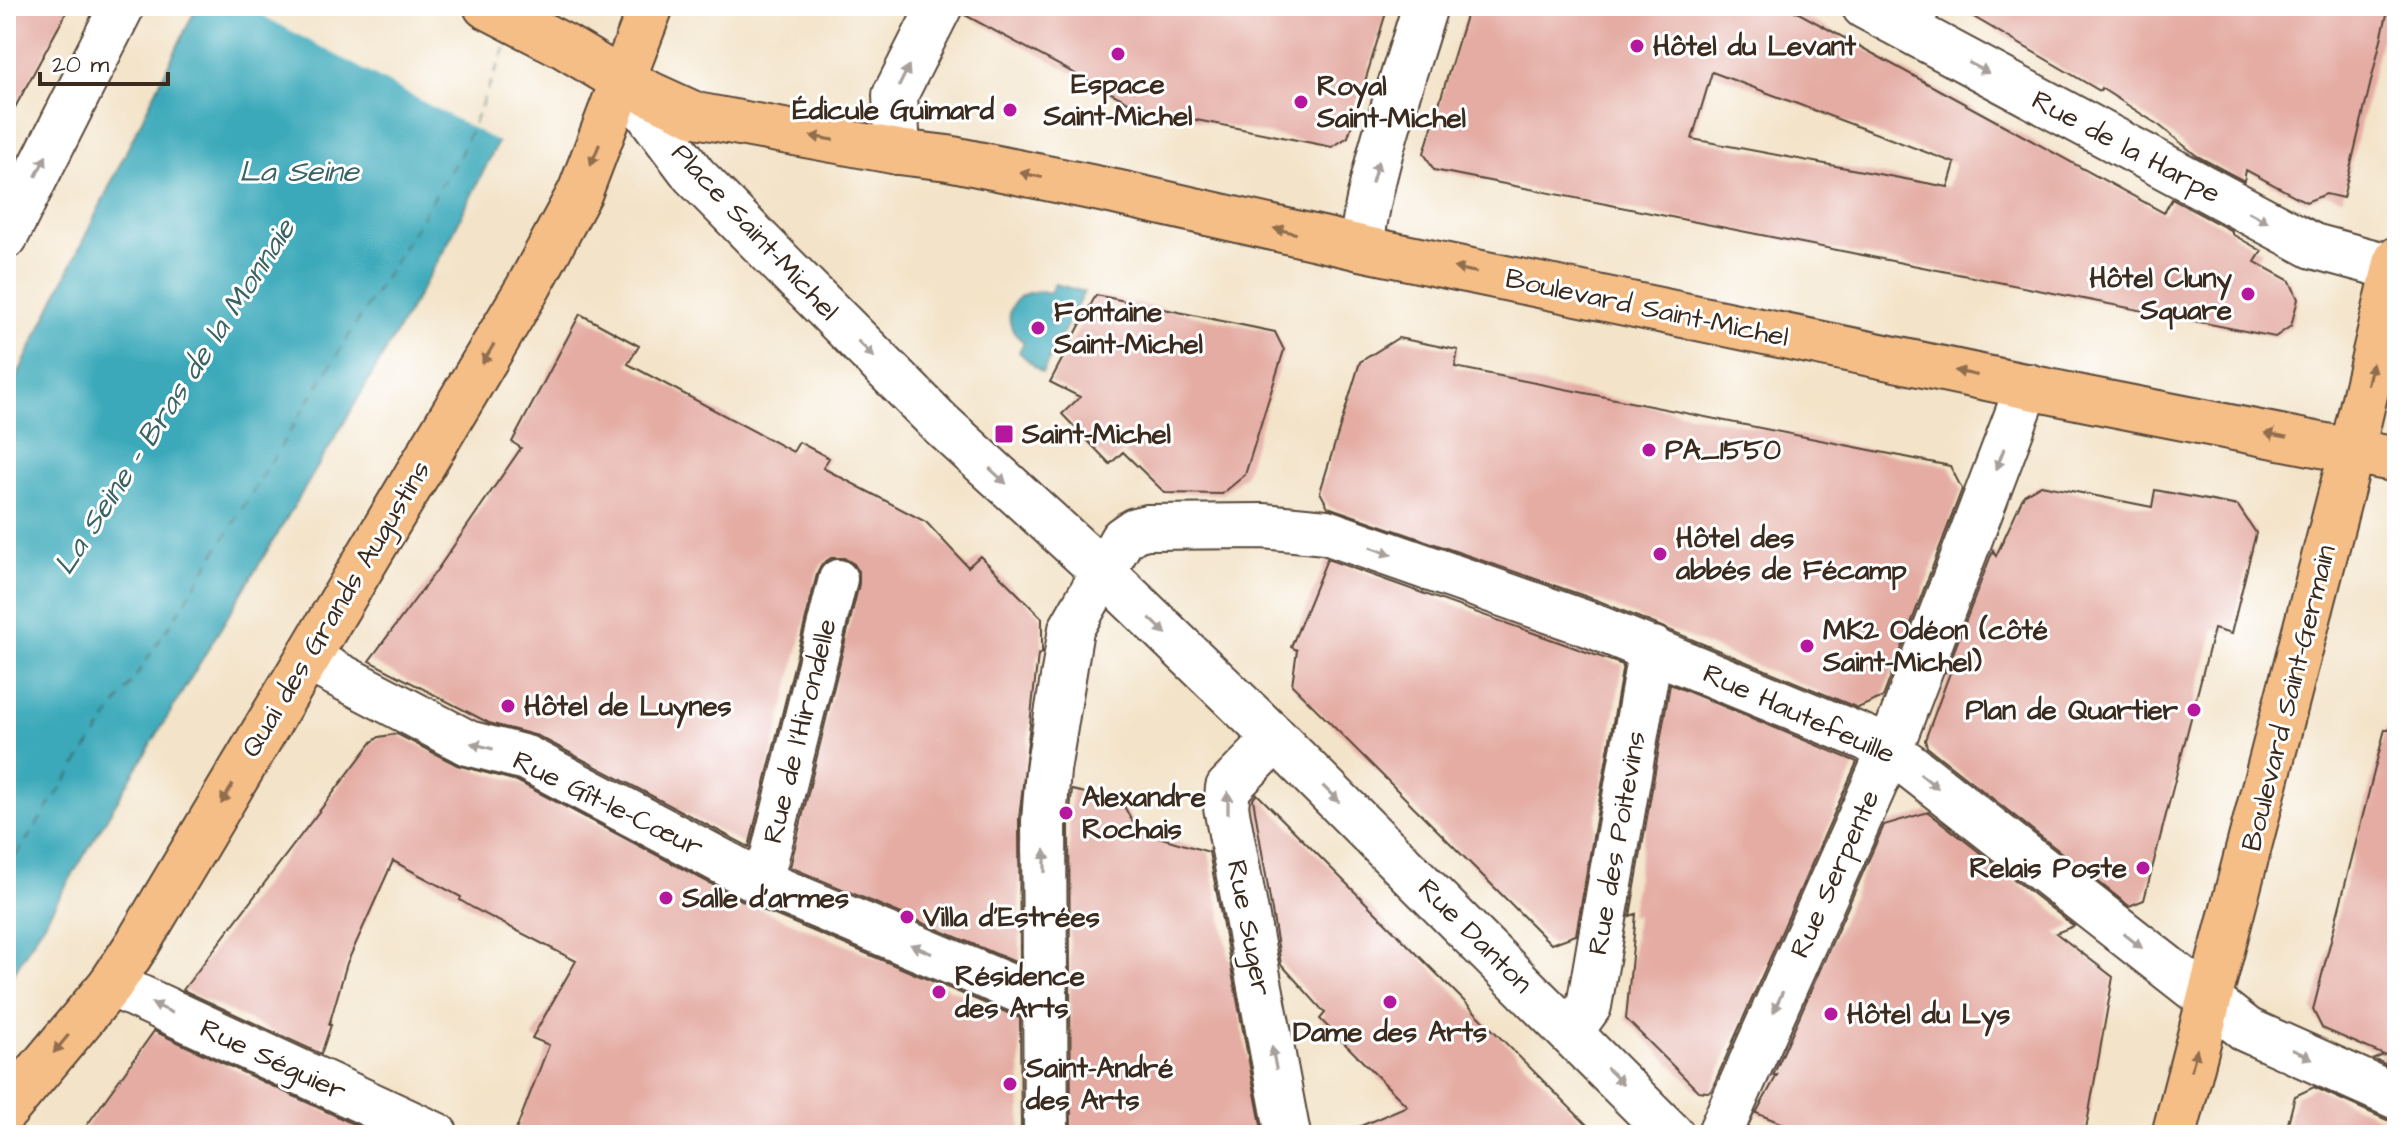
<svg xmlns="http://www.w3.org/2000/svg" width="2403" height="1141" font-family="'Architects Daughter',sans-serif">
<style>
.water{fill:#3ba9ba;stroke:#3b6a6c;stroke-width:2}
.pier{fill:#f3e3c8}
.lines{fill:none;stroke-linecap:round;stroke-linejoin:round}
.ferry{stroke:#3b6364;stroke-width:2;stroke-dasharray:10 8;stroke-linecap:butt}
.building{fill:#e4aca3;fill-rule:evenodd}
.pedestrian-casing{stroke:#574638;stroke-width:42}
.minor-casing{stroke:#574638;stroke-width:48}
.tertiary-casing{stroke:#574638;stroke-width:48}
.primary-casing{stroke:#574638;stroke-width:48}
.pedestrian{stroke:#fff;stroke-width:38}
.minor{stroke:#fff;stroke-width:44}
.tertiary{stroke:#fff;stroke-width:44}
.primary{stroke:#f6be87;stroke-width:44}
.oneway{fill:#a79f9a}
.oneway2{fill:#8f6d4d}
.poi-dot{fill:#b5179e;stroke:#fff;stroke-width:3}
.labels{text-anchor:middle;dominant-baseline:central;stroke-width:6;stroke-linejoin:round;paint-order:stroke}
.poi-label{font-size:28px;font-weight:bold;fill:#3b2a1e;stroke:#fff;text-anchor:start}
.street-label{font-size:28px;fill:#3b2a1e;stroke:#fff}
.water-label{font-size:30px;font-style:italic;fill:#3b6364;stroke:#fff}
</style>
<rect width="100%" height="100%" fill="#fff"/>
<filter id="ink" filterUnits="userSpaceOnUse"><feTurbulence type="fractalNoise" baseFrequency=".0125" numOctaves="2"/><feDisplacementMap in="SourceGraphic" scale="16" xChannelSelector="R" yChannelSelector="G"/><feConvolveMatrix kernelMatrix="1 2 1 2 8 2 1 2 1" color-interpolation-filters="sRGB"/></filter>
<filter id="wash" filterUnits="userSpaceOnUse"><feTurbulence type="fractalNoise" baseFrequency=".006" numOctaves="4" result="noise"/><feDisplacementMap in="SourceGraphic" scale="32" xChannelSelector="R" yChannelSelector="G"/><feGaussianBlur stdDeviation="1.8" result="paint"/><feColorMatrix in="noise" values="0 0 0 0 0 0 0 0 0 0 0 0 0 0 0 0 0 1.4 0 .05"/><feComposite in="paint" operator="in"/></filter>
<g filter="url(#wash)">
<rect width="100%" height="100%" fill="#f3e3c8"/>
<path class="water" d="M197,6H565L447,245L345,421L6,986V382L13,385Z
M1055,284L1084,292L1042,373L1019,352L1024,342C994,321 1015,282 1049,294Z"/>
<path class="pier" d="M245,6H569L502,144Z"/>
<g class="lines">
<path class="ferry" d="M6,871L185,602L460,155L508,42"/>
</g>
<g id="blocks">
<path class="building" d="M6,6H70L6,124Z
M965,6H1388L1348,137L1332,147L1141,109L963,14Z
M1469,6H1786L2164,213L2172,199L2232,231V234L2262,251L2255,262L2290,281L2298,299L2291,326L2275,337L1434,170L1424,153ZM1712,72L1955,163L1948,187L1692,139Z
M1955,6H2389L2343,198L2326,194L2306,202L2246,170L2244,181L2197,156L2160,126L2101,88L2100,91Z
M1096,295L1275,332L1284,350L1245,475L1222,494L1165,493L1123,452L1110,464L1062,414L1080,397L1050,382Z
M580,314L639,346L628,364L793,452L799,442L829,458L823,468L926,522L968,567L980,556L1042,618V653L1038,655L1019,819L1020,964L790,867L859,584V572L854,564L844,558H831L822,564L817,574L749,847L538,736L489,723L369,661L437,570L521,448L512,442Z
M1398,338L1458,350L1455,367L1950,466L1962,489L1883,697L1858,708L1599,601L1328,507L1320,492L1360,362Z
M2041,485L2152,507L2155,490L2238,506L2256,533L2231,634L2214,629L2144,900L2129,906L1927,747L1925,740L1951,670L1946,672L1993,550L1996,556L2024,495Z
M1327,559L1623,665L1576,935L1551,944L1292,685L1297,650L1291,647Z
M1670,684L1857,762L1711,1091L1707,1092L1698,1091L1626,1019L1636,914L1630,916Z
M2385,729L2397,731V1070L2374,1059L2384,1055L2322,1028L2313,1010Z
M397,734L457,765L517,781L753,906L1020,1018L1021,1135H514L549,1045L532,1038L576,961L473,908L460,900L461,897L393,861L347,963L329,1025H331L321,1054L183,990L372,742L379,737Z
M1072,790L1121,801L1138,831L1209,852L1263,1135H1071L1069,822Z
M1257,794L1458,995L1597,1135H1340L1407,1106L1320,1019L1325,1013L1281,964L1253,799Z
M1928,812L2074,926L2056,933L2113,977L2085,1135H1810L1756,1113L1777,1075L1773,1076L1884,825Z
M154,1031L377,1135H80Z
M2314,1087L2387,1120L2397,1122V1135H2285L2295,1096Z"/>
</g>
</g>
<g filter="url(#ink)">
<use href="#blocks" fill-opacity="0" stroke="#574638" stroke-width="2"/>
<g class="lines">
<defs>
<path id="pedestrian" d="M1910,32L1921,6
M763,883L838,579"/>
<path id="minor" d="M1864,6L2313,246L2395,268
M898,152L895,95L940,6
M6,236L122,6
M1361,248C1371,166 1401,86 1425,6
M308,659L468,743L526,758L763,883L1044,1001
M1276,739L1228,788L1226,807L1288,1135
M111,984L436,1135
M1571,1031L1589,1006L1647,670L1653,649
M1046,1135L1044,821L1048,770L1071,629L1122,539L1135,530L1147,527L1263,526L1326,532L1591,625L1868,739L1908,764L2247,1030L2397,1097
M1719,1135L1889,752L2028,386"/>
<path id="tertiary" d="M624,82L694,175L772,254L940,423L1102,571L1276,739L1672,1135"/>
<path id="primary" d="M486,6L564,46L624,82L696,115L898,152L948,158L1115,192L1361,248L2087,399L2397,460
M6,1110L111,984L138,943L528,288L580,192L651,6
M2174,1135L2352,450L2397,259"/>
</defs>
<use href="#pedestrian" class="pedestrian-casing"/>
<use href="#minor" class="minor-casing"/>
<use href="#tertiary" class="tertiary-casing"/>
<use href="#primary" class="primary-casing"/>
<use href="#pedestrian" class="pedestrian"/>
<use href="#minor" class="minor"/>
<use href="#tertiary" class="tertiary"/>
<use href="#primary" class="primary"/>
</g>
<defs><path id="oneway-solid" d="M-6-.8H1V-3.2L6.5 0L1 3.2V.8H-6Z" transform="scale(2)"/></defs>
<g class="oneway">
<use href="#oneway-solid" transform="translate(1979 68) rotate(28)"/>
<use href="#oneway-solid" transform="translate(904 76) rotate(-64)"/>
<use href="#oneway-solid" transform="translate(41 166) rotate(-63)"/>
<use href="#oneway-solid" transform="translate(1375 172) rotate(-74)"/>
<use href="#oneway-solid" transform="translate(2258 217) rotate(28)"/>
<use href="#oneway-solid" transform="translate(866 349) rotate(45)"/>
<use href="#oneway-solid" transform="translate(2000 459) rotate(111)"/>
<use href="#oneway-solid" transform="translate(998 476) rotate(43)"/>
<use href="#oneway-solid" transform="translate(1381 551) rotate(19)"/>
<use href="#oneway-solid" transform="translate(1158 626) rotate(44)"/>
<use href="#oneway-solid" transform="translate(482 746) rotate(-165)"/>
<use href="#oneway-solid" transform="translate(1929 781) rotate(38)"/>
<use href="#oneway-solid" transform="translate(1331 794) rotate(45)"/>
<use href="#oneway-solid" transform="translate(1228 803) rotate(-90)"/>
<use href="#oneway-solid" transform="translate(1045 861) rotate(-90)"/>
<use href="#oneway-solid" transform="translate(2133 941) rotate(38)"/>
<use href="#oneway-solid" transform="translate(921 949) rotate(-157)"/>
<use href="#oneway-solid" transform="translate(1778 1002) rotate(114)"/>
<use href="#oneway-solid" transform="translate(162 1008) rotate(-155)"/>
<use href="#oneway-solid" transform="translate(2302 1054) rotate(24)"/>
<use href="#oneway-solid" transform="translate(1274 1058) rotate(-101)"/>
<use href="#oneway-solid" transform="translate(1615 1076) rotate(45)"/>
</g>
<g class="oneway2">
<use href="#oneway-solid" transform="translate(822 138) rotate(-170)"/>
<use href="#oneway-solid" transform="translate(595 155) rotate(112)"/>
<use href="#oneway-solid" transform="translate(1031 175) rotate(-168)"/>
<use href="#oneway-solid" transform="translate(1285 231) rotate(-167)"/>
<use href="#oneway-solid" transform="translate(1465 270) rotate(-168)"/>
<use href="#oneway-solid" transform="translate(488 354) rotate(121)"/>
<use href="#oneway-solid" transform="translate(1966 373) rotate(-168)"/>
<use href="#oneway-solid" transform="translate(2370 374) rotate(-77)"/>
<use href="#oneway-solid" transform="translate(2276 435) rotate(-169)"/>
<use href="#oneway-solid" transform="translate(227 794) rotate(121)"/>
<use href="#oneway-solid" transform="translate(61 1044) rotate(130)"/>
<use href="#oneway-solid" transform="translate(2194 1060) rotate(-75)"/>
</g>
</g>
<g class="poi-dot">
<circle cx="1637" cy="46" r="8"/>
<circle cx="1118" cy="54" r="8"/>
<circle cx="1301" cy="102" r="8"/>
<circle cx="1010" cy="110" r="8"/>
<circle cx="2248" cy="294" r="8"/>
<circle cx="1038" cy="328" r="8"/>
<rect x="994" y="424" width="20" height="20" rx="4"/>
<circle cx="1649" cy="450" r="8"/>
<circle cx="1660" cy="554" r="8"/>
<circle cx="1807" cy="646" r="8"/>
<circle cx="508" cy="706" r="8"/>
<circle cx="2194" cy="710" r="8"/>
<circle cx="1066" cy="813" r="8"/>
<circle cx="2143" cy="868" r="8"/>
<circle cx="666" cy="898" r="8"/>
<circle cx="907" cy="917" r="8"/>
<circle cx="939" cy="992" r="8"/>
<circle cx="1390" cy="1002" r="8"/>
<circle cx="1831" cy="1014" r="8"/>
<circle cx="1010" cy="1084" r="8"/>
</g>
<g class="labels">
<g class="poi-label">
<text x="1653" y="46">Hôtel du Levant</text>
<text x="1118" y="84" text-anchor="middle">Espace<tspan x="1118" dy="32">Saint-Michel</tspan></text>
<text x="1317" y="86">Royal<tspan x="1317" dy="32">Saint-Michel</tspan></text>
<text x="994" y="110" text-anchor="end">Édicule Guimard</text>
<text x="2232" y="278" text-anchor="end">Hôtel Cluny<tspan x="2232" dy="32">Square</tspan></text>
<text x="1054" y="312">Fontaine<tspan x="1054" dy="32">Saint-Michel</tspan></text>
<text x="1022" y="434">Saint-Michel</text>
<text x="1665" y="450">PA_1550</text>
<text x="1676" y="538">Hôtel des<tspan x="1676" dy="32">abbés de Fécamp</tspan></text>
<text x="1823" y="630">MK2 Odéon (côté<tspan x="1823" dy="32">Saint-Michel)</tspan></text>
<text x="524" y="706">Hôtel de Luynes</text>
<text x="2178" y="710" text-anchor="end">Plan de Quartier</text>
<text x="1082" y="797">Alexandre<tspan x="1082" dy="32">Rochais</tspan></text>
<text x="2127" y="868" text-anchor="end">Relais Poste</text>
<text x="682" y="898">Salle d'armes</text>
<text x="923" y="917">Villa d'Estrées</text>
<text x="955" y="976">Résidence<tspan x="955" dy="32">des Arts</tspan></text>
<text x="1847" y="1014">Hôtel du Lys</text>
<text x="1390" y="1032" text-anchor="middle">Dame des Arts</text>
<text x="1026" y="1068">Saint-André<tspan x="1026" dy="32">des Arts</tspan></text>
</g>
<g class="street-label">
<text transform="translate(2126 147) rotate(28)">Rue de la Harpe</text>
<text transform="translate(755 232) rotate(47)">Place Saint-Michel</text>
<text transform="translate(1647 308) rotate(12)">Boulevard Saint-Michel</text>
<text transform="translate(336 609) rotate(-59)">Quai des Grands Augustins</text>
<text transform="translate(2289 698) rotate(-76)">Boulevard Saint-Germain</text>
<text transform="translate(1799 714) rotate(24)">Rue Hautefeuille</text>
<text transform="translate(800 731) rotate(-76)">Rue de l'Hirondelle</text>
<text transform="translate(608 804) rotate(26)">Rue Gît-le-Cœur</text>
<text transform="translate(1617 843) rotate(-80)">Rue des Poitevins</text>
<text transform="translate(1835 874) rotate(-66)">Rue Serpente</text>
<text transform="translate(1249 928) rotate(79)">Rue Suger</text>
<text transform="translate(1475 936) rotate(45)">Rue Danton</text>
<text transform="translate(273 1060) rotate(25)">Rue Séguier</text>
</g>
<g class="water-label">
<text x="299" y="172">La Seine</text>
<text transform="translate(175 397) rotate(-57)">La Seine - Bras de la Monnaie</text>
</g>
</g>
<rect width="2403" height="1141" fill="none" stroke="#fff" stroke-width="32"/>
<path d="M40 72v12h128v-12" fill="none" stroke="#3b2a1e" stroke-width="4"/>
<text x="52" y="72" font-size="24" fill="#3b2a1e" stroke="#ffffff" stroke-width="6" paint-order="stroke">20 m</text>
</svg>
